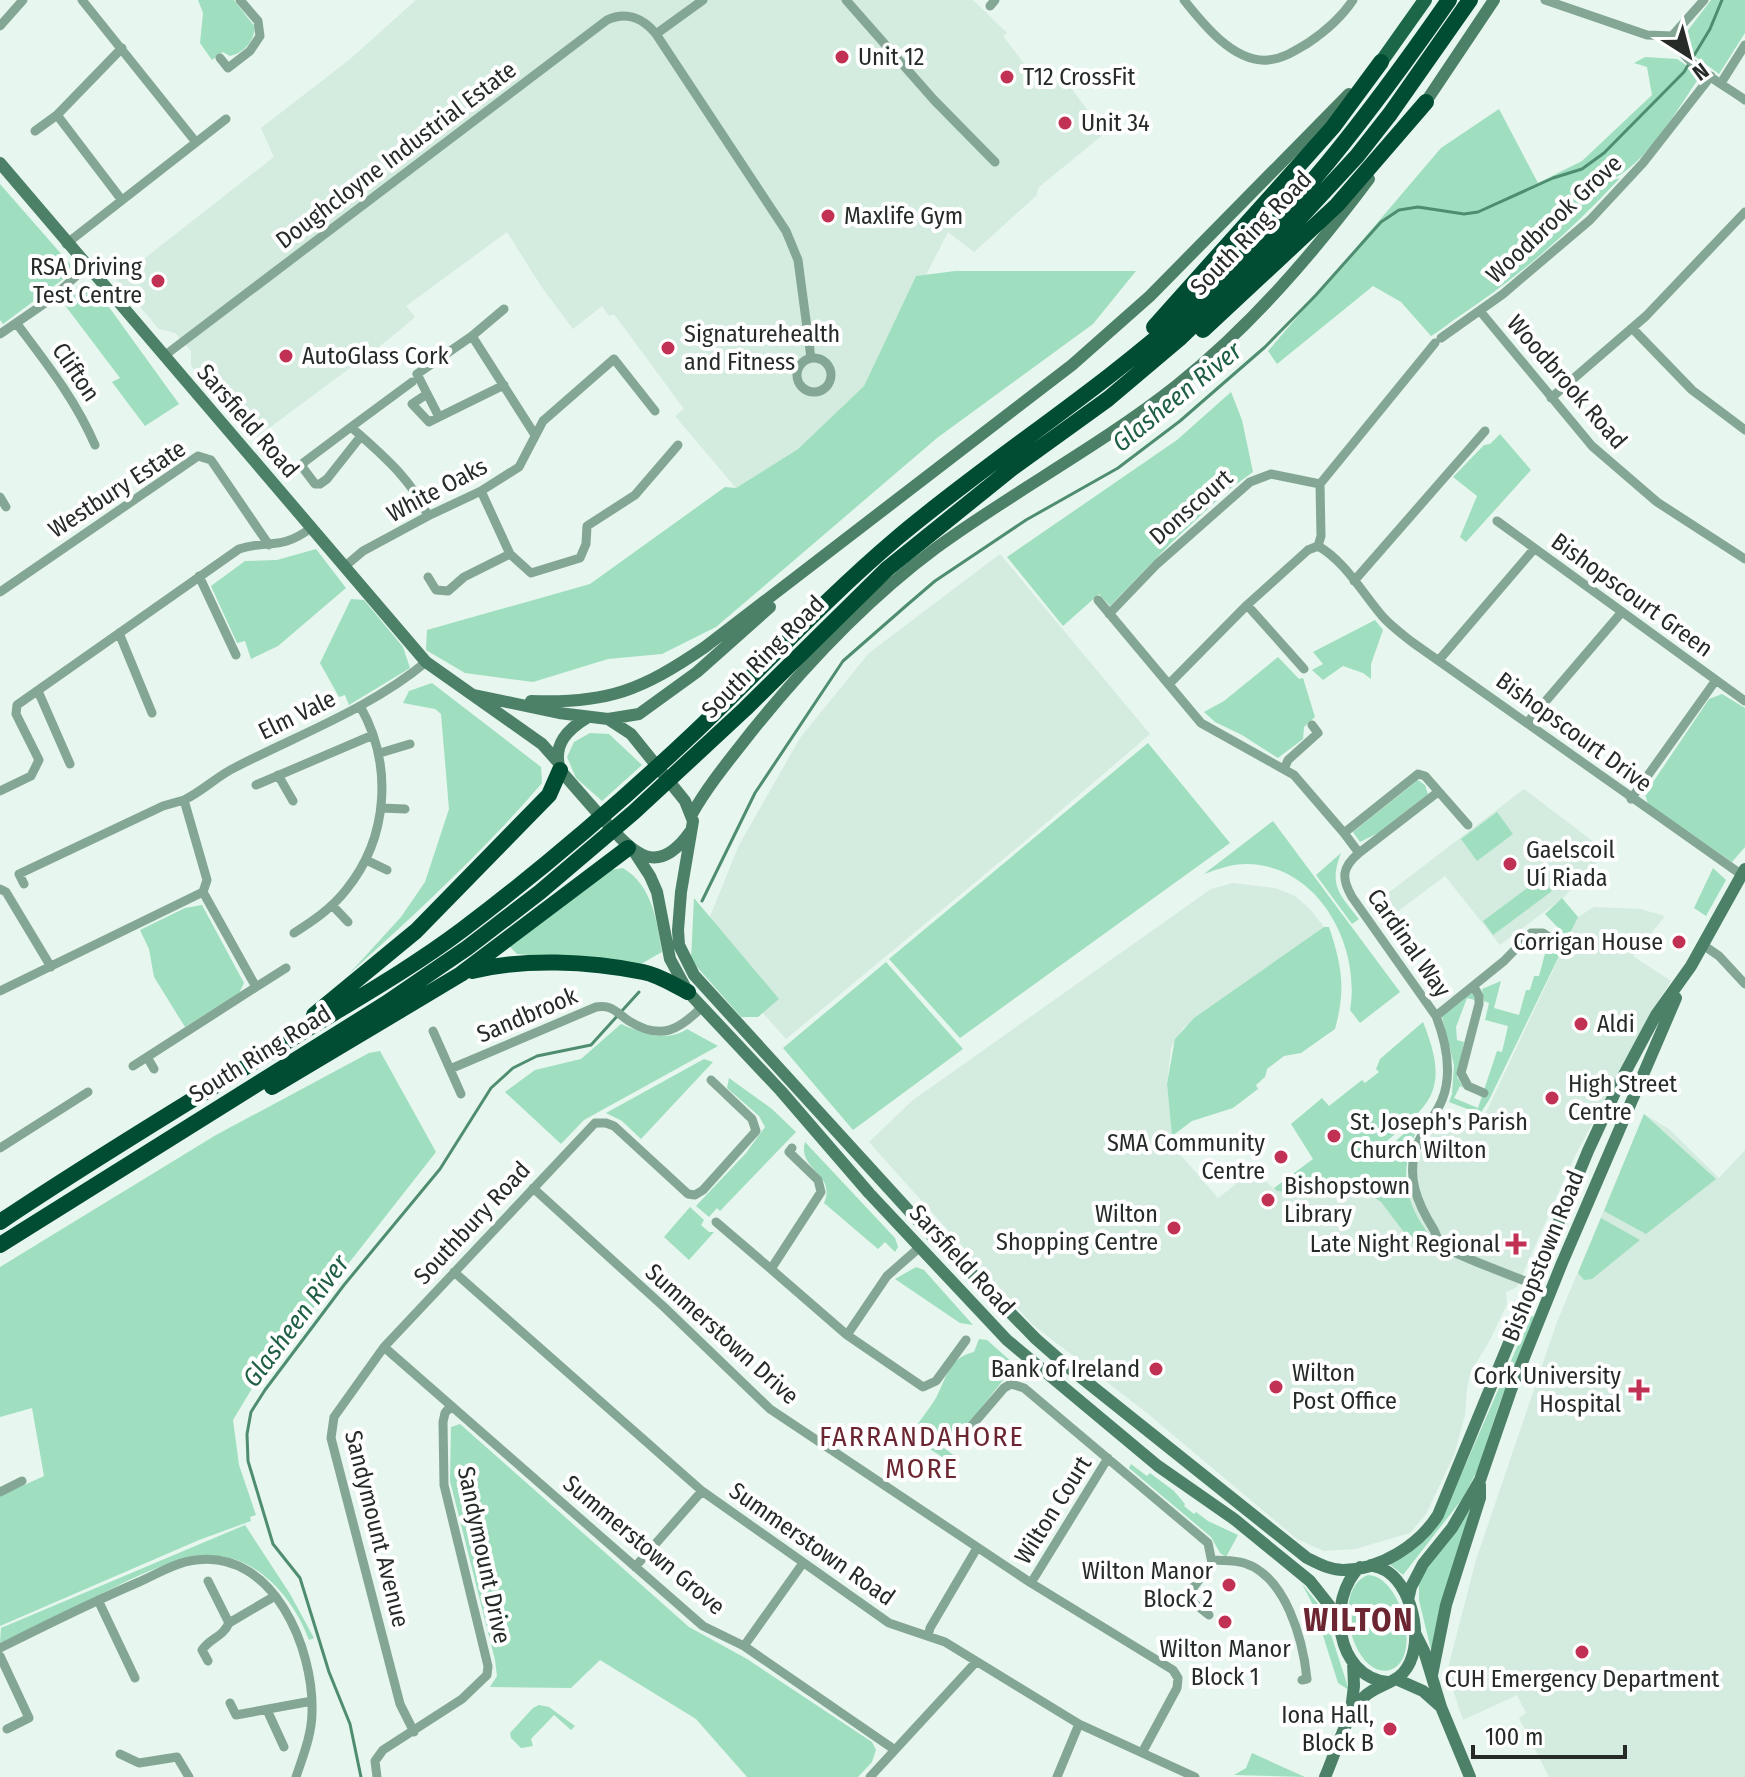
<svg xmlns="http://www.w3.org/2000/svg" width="1745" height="1777" font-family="'Fira Sans Condensed',sans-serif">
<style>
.built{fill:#d4ebdf}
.green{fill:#9fdfbf}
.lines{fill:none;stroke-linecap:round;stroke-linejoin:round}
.stream{stroke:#4f8d71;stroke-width:3}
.street{stroke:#84a694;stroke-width:9}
.secondary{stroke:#4c8168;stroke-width:12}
.primary{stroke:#1d6749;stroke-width:14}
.highway{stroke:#004d33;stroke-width:16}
.poi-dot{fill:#c13153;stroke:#fff;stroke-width:3}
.labels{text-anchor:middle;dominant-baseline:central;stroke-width:8;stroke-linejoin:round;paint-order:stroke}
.poi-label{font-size:24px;fill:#262b28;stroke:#fff;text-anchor:start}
.street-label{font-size:24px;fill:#262b28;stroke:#fff}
.water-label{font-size:26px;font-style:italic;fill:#1f6045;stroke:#fff}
.quarter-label{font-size:28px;letter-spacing:2px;fill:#6c2632;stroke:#fff}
.district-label{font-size:32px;font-weight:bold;letter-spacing:2px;fill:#6c2632;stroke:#fff}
</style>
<rect width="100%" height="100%" fill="#e7f6ee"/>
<path class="built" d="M416,0H973L1007,33L1003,36L1041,86L1064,79L1105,133L1039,187L1036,196L974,252L948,232L926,275L916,276L864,386L798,449L736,488L675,416L684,409L614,314L609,316L602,306L573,329L541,286L507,232L406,306L415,317L389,339L257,437L196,373L191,365V351L175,333L159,329L117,280L274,157L261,128L349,60Z
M1000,554L1150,734L1025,841L786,1039L711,955L707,924L739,845L800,738L869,653Z
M1524,789L1607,852L1564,897L1500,945L1445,876L1382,923L1370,907Z
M1233,883L1275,888L1295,896L1310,909L1324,927L1183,1028L1171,1048L1167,1084L1173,1146L1218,1198L1248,1175L1256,1173L1277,1191L1341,1196L1356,1184L1381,1202L1418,1249L1405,1209L1419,1156L1445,1111L1481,1123L1578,917L1594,907L1640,909L1665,916L1633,956L1671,981L1648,1017L1573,1160L1517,1287L1506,1292L1507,1304L1489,1342L1471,1371L1467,1388L1465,1415L1454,1455L1426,1514L1410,1533L1355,1549L1324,1551L1297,1539L1147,1413L1032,1324L869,1142L913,1100L1211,889Z
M1644,1114L1669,1129L1719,1178L1745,1150V1777H1549L1519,1718L1526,1713L1517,1695L1463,1720L1447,1672L1476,1560L1557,1322Z"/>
<path class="green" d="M198,0H234L255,27C254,41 244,53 230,56L223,52L212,60L200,43L203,13Z
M1711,0H1745V33L1719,74L1696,57L1682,38Z
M1645,57L1677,59L1701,75C1677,109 1646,167 1606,182L1620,178C1572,230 1520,276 1461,315C1451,321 1442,330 1431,336L1401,302L1373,286L1277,364L1268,351L1441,148L1499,109L1538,183L1582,161L1652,95L1647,67L1634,63Z
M0,184L70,264V274L3,324L0,320Z
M955,271H1136L1093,324L937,438L716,627L662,654L608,659L533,682L465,673L426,650L427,630L590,584L725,487L736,488L798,449L864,386L916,276Z
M83,282L93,285L179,404L145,426L112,382L120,378L61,300Z
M1231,392L1242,420L1253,472L1227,491L1171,543L1110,606L1099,594L1063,626L1007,557L1177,440Z
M1500,434L1531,470L1466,542L1460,537L1477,496L1453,477L1484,445L1490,444Z
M316,549L346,588L278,646L251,659L245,641L237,643L211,586L245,561L277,560Z
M351,599L364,600L403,647L410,668L349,705L345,695L339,697L320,663Z
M1375,620L1383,630L1371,664V679L1363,673L1343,666L1323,680L1312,670L1323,664L1313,652Z
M1278,657L1299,679L1303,678L1315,717L1304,727L1303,739L1278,758L1242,735L1215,722L1204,712L1224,701Z
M432,683L541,767L542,783C483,852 416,913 349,974L401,917L425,882L449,809L441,714L435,709L403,703L409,691Z
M1722,694L1745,708V847L1732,862L1648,804L1645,794L1709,699Z
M590,733L609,734L642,765L602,801L576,778L567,757L574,742Z
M1148,743L1230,843L960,1038L889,959Z
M1418,780L1425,785L1428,794L1378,833L1360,842L1353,832Z
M1497,812L1513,834L1477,861L1461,839Z
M1273,821L1400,992L1360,1023L1350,1010C1361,946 1319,865 1247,864C1231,864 1218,869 1204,874Z
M1341,853C1329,885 1338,893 1359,919L1352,924L1316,875Z
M623,868C652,885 657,921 662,952L641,964L517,954L509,946L605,871Z
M1713,868L1726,880L1706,916L1694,908Z
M1541,878L1552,891L1493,935L1483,921Z
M694,898L779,999L758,1017H741L691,960Z
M1562,898L1578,917L1489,1100L1480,1114L1449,1102L1452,1094L1454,1065L1441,1013L1471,993H1475V1000L1467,998L1456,1027L1457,1040L1464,1042L1457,1077L1464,1088L1460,1086L1454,1098L1478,1108L1497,1051L1502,1052L1508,1026L1485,1020L1489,1003L1484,1001L1482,989L1501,981L1494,1008L1519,1015L1526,990H1530L1534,976H1539L1546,950L1552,951L1562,932L1545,914Z
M202,905L244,983L239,993L185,1027L154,977L149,949L140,930L185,908Z
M1324,927H1329C1342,966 1346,989 1335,1029L1301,1053L1284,1056L1267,1069L1265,1077L1256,1085L1258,1089L1233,1108L1192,1121L1172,1136L1167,1084L1175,1039L1194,1018Z
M886,962L963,1049L853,1130L783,1048Z
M1423,1022C1455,1101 1422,1107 1370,1156L1374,1160L1423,1117C1400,1161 1399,1196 1430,1236V1241L1419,1252L1381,1202L1356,1185L1341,1197L1277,1191L1274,1188L1313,1159L1291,1124L1322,1098L1329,1106L1362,1080L1365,1083L1379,1072L1376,1069L1380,1059Z
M621,1024C642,1033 666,1043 687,1029L718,1046L584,1120L561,1144L505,1092L535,1070L581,1059Z
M380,1051L436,1152L257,1380L233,1420L239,1465L256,1515L250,1517L251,1521L199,1540L0,1626V1496L44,1476L32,1408L0,1417V1267L216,1135L369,1053Z
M704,1059L713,1062L641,1139L622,1121L606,1113Z
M729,1078L772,1109L796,1132L720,1211L717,1208L709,1217L696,1206L746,1153L765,1127L759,1116L727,1088Z
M1644,1114L1716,1179L1646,1234L1604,1211Z
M805,1142L895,1238L898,1247L895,1252L885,1242L878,1249L824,1203C837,1173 797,1170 805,1142Z
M690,1207L704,1220L701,1225L709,1232H714L689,1260L664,1237Z
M1601,1218L1640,1240L1592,1279L1584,1280L1578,1273Z
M916,1267L924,1270L973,1325L960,1323L895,1279Z
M1531,1315L1534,1317L1499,1405L1478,1469L1463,1498L1403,1575L1387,1562C1418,1548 1430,1538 1446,1509Z
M979,1339L987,1340L1023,1372L1019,1378L1012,1376L1003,1380L964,1430C953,1434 943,1430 939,1444L956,1457L951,1463L909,1435C918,1423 928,1411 936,1398C946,1379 949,1357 974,1352Z
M460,1424L689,1627L747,1659L872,1742L876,1750L872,1762L858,1777H747L696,1719L600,1660L571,1688L490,1687L497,1676L495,1660L450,1481L451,1427Z
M1131,1464L1147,1476L1150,1473L1174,1491L1185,1504L1184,1506L1194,1514L1196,1512L1208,1521L1238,1535L1226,1557L1220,1553L1211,1537L1129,1468Z
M1472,1507L1432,1648L1431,1650L1419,1600V1580Z
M245,1525L290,1594L314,1638L309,1640C293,1596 253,1550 201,1556C165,1561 131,1579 99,1595C66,1611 33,1627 0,1643L1,1628Z
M1368,1575C1402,1576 1423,1660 1390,1670C1354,1680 1329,1590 1368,1575Z
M1302,1584L1323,1610L1349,1690L1338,1683L1314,1607Z
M539,1705L549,1707L575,1726L571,1730L554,1715L531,1739L533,1746L521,1748L511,1738L510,1733L533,1708Z
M1252,1753L1305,1777L1234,1775L1246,1768Z"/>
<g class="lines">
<path class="stream" d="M702,901L755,793L843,661L907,605L935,581L1026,520L1118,468L1180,421L1265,347L1316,295L1381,222L1399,210L1418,207L1464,214L1478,212L1553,178L1582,169L1604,153L1684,72L1710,29L1722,0
M361,1777L350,1724L329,1672L300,1578L273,1544L248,1461L247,1434L251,1412L265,1390L344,1285L440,1169L491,1088L513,1068L537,1056L591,1045L639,992"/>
<path class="street" d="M82,0L195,141
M846,0L934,100L995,162
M1184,0C1203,24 1234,63 1268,60C1283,59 1296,50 1308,43C1326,31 1341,18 1353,0
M1545,0L1647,35L1672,36
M1704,0L1672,36C1684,65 1720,82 1745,100
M990,6L995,0
M0,26L23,0
M656,34L703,0
M220,58L228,68L250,51L260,36L258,21L240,0
M1721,83L1745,45
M57,115L121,199
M35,131L57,115L122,48
M66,244L226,119
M1480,311L1592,446L1657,502L1745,559
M17,324C47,364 75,399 95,445
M1632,328L1692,390L1745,430
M0,334L51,299L87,266
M472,336L535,435
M1441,338L1503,294L1590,220L1643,163L1711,76
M1435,343L1320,484L1321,536L1318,546C1345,561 1363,594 1383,617C1391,626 1402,634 1412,642L1742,875
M164,356L607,20C626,11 643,18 656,34L786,231L798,260L811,358
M797 375a17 17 0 1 1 34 0a17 17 0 1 1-34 0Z
M412,382L351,427C381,454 411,478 428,516
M504,385L439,417L417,374L472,336L504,309
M427,394L412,404L429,422L439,417
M1551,398L1646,316L1745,212
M351,427L303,463V468L315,484H320L327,479L361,436
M481,491L510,554L531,573L580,558L586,544L587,526L635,495L678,445
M0,497L6,507
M1497,521L1745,701
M344,567L363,551L428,516L481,491L519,467L543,421L614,359L655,411
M199,576L236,655
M428,577L436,590L448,591L464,577L510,554
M1354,581L1485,431
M0,592L198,456L211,460L269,545
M1098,600L1201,723L1294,775L1344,833
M1247,605L1304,669
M1109,614L1157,564L1250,482L1271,474L1320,484
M119,633L152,713
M1439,660L1534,549
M1169,684L1247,605L1308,550L1318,546
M38,691L70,764
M1527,723L1621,613
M380,753L410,744
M1284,769L1288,760L1318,733L1312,725
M278,775L293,801
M256,785L373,735
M0,791L31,776L39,760L16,714L17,705L239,549C270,539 280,551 311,528
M1631,799L1716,680
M381,808L405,809
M1468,825L1425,776L1418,774L1344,833L1359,853C1342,867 1341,878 1352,897L1436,1016C1446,1042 1453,1073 1442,1100C1436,1115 1424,1128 1418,1143C1405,1175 1417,1203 1434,1230C1436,1235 1439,1242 1443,1246C1448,1252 1520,1279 1533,1284
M1359,853L1438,792
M366,860L387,870
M24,884L19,874L163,806L184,800
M0,889L6,892L51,967
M332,905L348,922
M294,933C313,921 332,908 346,890C389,837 393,764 360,706
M1703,945L1719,956L1745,984
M256,987L286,968
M1474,987L1479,996V1004L1461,1073L1468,1086L1484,1093
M0,991L203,892L207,880L184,800C203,791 217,776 236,767C300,734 371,708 426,662
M1436,1016L1504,961L1531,933H1543L1553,940
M433,1031L461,1094
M147,1057L154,1069
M133,1066L256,987L203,892
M450,1069L596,1007C612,1004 617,1013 629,1021C661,1041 679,1030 702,1007
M0,1148L88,1092
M792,1148L789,1152L818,1180L821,1192L771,1269L847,1335
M533,1188L664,1307L770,1409L1031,1583L1173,1670L1178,1678L1177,1688L1143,1751
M716,1222L771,1269
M920,1247L887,1276L847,1335L923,1387L936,1381L966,1340
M454,1272L702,1491L889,1623L945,1642L1079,1724L1195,1777
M384,1347L703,1626L744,1646L895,1750
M954,1442L962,1437L1004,1388L1011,1384L1024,1388L1208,1543L1212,1563L1186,1597L1209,1615
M0,1492L22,1481
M1213,1560C1223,1561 1234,1560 1244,1563C1286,1576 1303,1640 1307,1679L1302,1680
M635,1567L702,1491
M208,1581L229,1623L275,1596
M1031,1583L1108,1458
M98,1600L135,1678
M928,1636L930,1628L977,1548
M744,1646L803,1563
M0,1648C46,1625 92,1602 139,1582C157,1574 176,1562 196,1560C274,1550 314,1649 312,1712C312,1734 303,1756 296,1777
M0,1656L29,1718L7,1729
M208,1661L202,1650C211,1637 222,1638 229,1623
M230,1703L236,1715L312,1701
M267,1710L284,1747
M414,1732L400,1704L331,1438L334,1417L384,1347L595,1123H606L614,1126L688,1194L695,1195L703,1190L756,1131L752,1119L711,1080
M120,1754L139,1763L177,1757L189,1777
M377,1777L375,1761L383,1750L462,1699L487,1675L488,1666L444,1485L443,1422L445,1413L450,1407
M870,1777L976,1662
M1057,1777L1079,1724"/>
<path class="secondary" d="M1423,106L1494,0
M0,163L426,662L542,744L558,762
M474,695L559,713L608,719L631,734L685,801L693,821L681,892L678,930L679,945L694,975L932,1236L954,1255L1036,1339L1068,1367L1307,1558C1319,1564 1330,1570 1343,1570C1380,1570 1419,1545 1438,1515L1588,1151L1619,1084L1656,1015L1691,966L1745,869
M531,701C608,704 642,690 705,647L1072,365L1150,296L1349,94
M588,717C568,729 552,744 560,770C574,786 588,802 602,818C631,850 655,881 690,832
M608,719L639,714L697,672L770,607
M692,814C709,784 731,758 752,731C806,664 866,600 936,548C1014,491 1100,446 1176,386C1251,326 1312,255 1369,179
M635,853L650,876L657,892L670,959L688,992L781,1091L869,1193L1007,1340L1158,1466L1234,1519L1310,1581L1329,1605L1340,1629
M1360,1567C1326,1599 1335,1677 1388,1682
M1408,1600L1411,1587L1423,1564L1452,1528L1480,1480L1511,1390L1562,1263L1676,998
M1416,1635L1424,1651L1441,1707L1470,1777
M1432,1675L1446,1605L1480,1498V1485
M1396,1679L1423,1691L1441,1707
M1351,1710L1354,1686L1353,1662
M1325,1777C1336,1752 1344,1720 1362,1699C1373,1686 1392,1685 1403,1673C1426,1648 1414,1590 1388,1572C1383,1568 1376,1567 1371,1565"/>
<path class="primary" d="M1381,62L1425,0"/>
<path class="highway" d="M1154,327L1333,127L1381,62
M1203,330L1337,205L1426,102
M472,971C524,958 589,961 643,972C659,975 674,985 688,992
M314,1015L416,931L549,795L560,770
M272,1087L461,974L628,848
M0,1222C101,1154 206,1092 309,1028C360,997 414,966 462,930C544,868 622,801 696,731C763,667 826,598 897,538C992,458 1098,392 1191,308C1291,217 1372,111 1449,0
M0,1245L385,1004L467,948L540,892L634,812L745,709L887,569L1011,469L1108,399L1179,339L1260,261L1357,156L1390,114L1470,0"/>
</g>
<g class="poi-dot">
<circle cx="842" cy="57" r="8"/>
<circle cx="1007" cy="77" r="8"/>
<circle cx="1065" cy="123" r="8"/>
<circle cx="828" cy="216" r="8"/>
<circle cx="158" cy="281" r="8"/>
<circle cx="668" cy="348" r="8"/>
<circle cx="286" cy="356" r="8"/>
<circle cx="1510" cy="864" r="8"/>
<circle cx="1679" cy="942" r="8"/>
<circle cx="1581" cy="1024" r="8"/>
<circle cx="1552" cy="1098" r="8"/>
<circle cx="1334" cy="1136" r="8"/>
<circle cx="1281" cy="1157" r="8"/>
<circle cx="1268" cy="1200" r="8"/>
<circle cx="1174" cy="1228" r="8"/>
<path d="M1512 1232h8v8h8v8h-8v8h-8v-8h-8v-8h8z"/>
<circle cx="1156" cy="1369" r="8"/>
<circle cx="1276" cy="1387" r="8"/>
<path d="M1635 1378h8v8h8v8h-8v8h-8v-8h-8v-8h8z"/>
<circle cx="1229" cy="1585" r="8"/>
<circle cx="1225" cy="1622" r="8"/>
<circle cx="1582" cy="1652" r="8"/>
<circle cx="1390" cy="1729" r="8"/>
</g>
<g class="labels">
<g class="poi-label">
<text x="858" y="57">Unit 12</text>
<text x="1023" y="77">T12 CrossFit</text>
<text x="1081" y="123">Unit 34</text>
<text x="844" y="216">Maxlife Gym</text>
<text x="142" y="267" text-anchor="end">RSA Driving<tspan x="142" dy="28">Test Centre</tspan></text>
<text x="684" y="334">Signaturehealth<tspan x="684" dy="28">and Fitness</tspan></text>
<text x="302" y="356">AutoGlass Cork</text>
<text x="1526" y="850">Gaelscoil<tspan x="1526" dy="28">Uí Riada</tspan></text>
<text x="1663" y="942" text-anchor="end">Corrigan House</text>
<text x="1597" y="1024">Aldi</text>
<text x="1568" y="1084">High Street<tspan x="1568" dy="28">Centre</tspan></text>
<text x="1350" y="1122">St. Joseph's Parish<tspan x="1350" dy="28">Church Wilton</tspan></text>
<text x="1265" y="1143" text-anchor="end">SMA Community<tspan x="1265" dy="28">Centre</tspan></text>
<text x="1284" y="1186">Bishopstown<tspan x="1284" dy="28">Library</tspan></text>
<text x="1158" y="1214" text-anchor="end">Wilton<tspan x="1158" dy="28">Shopping Centre</tspan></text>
<text x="1500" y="1244" text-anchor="end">Late Night Regional</text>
<text x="1140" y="1369" text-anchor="end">Bank of Ireland</text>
<text x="1292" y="1373">Wilton<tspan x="1292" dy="28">Post Office</tspan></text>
<text x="1621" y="1376" text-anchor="end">Cork University<tspan x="1621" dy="28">Hospital</tspan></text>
<text x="1213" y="1571" text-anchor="end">Wilton Manor<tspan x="1213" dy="28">Block 2</tspan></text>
<text x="1225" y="1649" text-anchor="middle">Wilton Manor<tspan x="1225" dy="28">Block 1</tspan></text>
<text x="1582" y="1679" text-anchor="middle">CUH Emergency Department</text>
<text x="1374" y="1715" text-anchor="end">Iona Hall,<tspan x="1374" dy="28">Block B</tspan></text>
</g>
<g class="street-label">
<text transform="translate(396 155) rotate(-37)">Doughcloyne Industrial Estate</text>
<text transform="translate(1554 219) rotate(-43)">Woodbrook Grove</text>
<text transform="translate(1251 233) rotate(-46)">South Ring Road</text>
<text transform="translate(76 372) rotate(56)">Clifton</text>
<text transform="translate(1567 382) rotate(49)">Woodbrook Road</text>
<text transform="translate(248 421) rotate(49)">Sarsfield Road</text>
<text transform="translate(117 489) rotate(-33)">Westbury Estate</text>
<text transform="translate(437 490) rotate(-28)">White Oaks</text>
<text transform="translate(1191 507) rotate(-41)">Donscourt</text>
<text transform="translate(1632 595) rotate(36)">Bishopscourt Green</text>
<text transform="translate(763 657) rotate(-45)">South Ring Road</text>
<text transform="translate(297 715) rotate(-26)">Elm Vale</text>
<text transform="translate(1574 732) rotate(36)">Bishopscourt Drive</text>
<text transform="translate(1409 943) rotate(55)">Cardinal Way</text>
<text transform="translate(527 1015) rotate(-23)">Sandbrook</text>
<text transform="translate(260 1054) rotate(-32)">South Ring Road</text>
<text transform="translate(472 1223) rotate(-47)">Southbury Road</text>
<text transform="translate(1543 1256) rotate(-68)">Bishopstown Road</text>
<text transform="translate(962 1260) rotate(47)">Sarsfield Road</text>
<text transform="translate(722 1334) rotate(42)">Summerstown Drive</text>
<text transform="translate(1053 1510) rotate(-58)">Wilton Court</text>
<text transform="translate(377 1529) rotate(76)">Sandymount Avenue</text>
<text transform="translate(812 1544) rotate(35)">Summerstown Road</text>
<text transform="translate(644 1545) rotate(40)">Summerstown Grove</text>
<text transform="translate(484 1555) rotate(78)">Sandymount Drive</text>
</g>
<g class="water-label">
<text transform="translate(1177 397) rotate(-39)">Glasheen River</text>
<text transform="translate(296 1321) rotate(-53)">Glasheen River</text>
</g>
<g class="quarter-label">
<text x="922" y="1436">FARRANDAHORE<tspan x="922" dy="32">MORE</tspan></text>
</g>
<g class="district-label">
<text x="1359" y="1620">WILTON</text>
</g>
</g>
<g transform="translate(1689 56) rotate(144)" stroke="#ffffff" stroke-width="6" paint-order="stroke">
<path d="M0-6L14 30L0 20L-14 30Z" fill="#262b28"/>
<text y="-12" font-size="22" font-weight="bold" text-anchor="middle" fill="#262b28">N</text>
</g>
<path d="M1473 1745v12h152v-12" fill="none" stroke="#262b28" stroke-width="4"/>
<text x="1485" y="1745" font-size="24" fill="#262b28" stroke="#ffffff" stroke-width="6" paint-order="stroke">100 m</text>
</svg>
